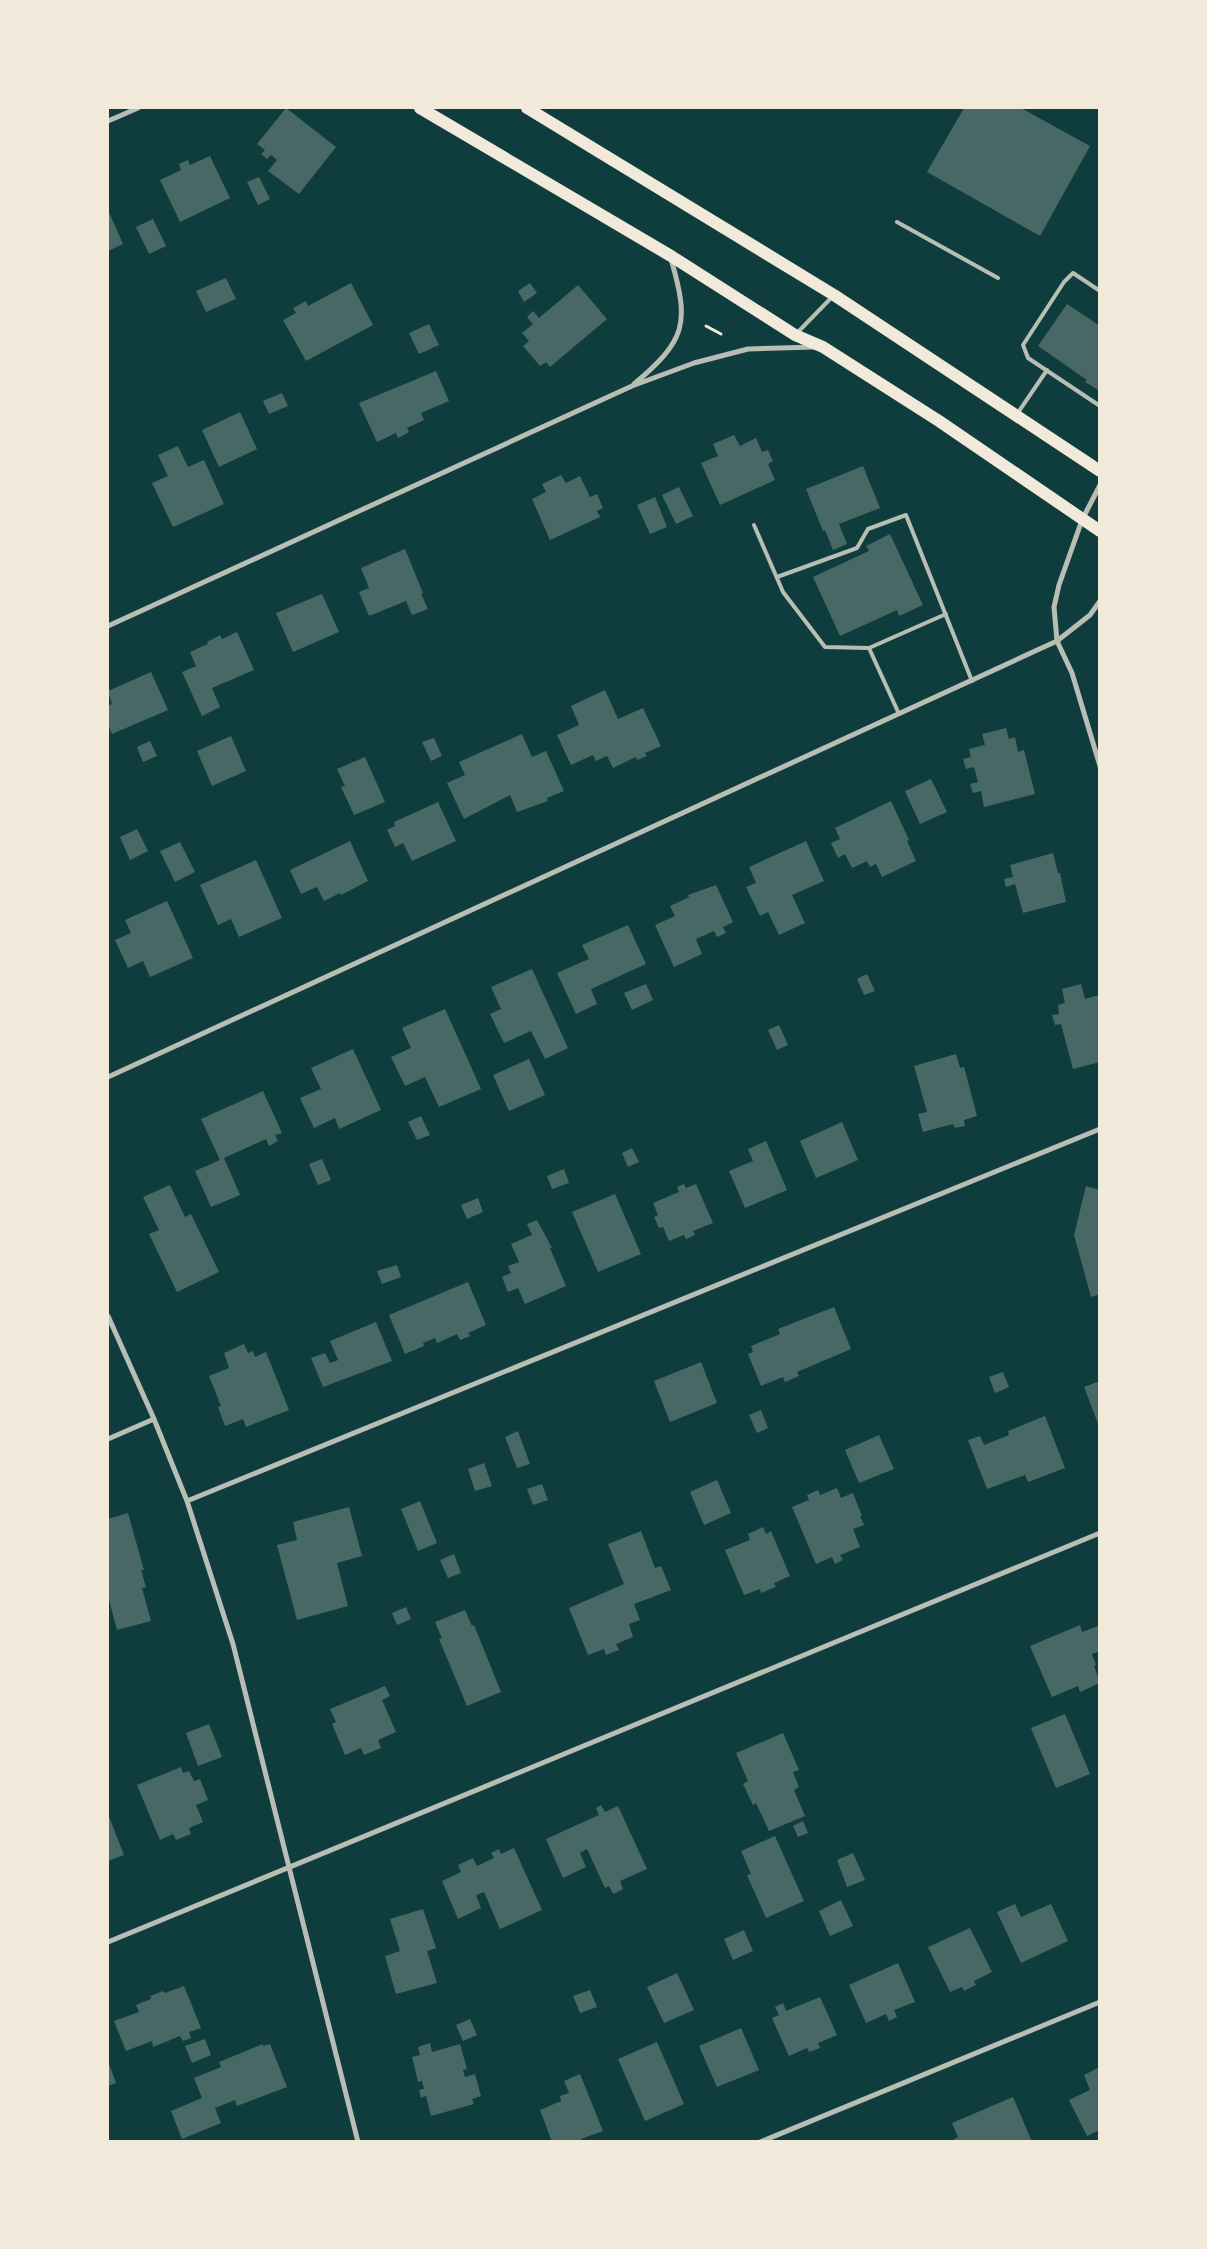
<svg xmlns="http://www.w3.org/2000/svg" width="1207" height="2249" font-family="'Noto Sans',sans-serif">
<style>
.building{fill:#486865}
.lines{fill:none;stroke-linecap:round;stroke-linejoin:round}
.path{stroke:#f1e9da;stroke-width:3}
.service{stroke:#b8beb3;stroke-width:4}
.minor{stroke:#b8beb3;stroke-width:5}
.primary{stroke:#f1e9da;stroke-width:12}
</style>
<rect width="100%" height="100%" fill="#0f3d3e"/>
<path class="building" d="M286,108L336,147L299,194L268,171L277,160L271,155L267,159L261,154L265,150L257,144Z
M964,108H1021L1090,146L1040,236L927,172Z
M210,156L230,198L180,222L160,180L181,170L179,164L188,160L190,165Z
M259,177L270,199L258,205L247,182Z
M108,210L123,244L108,251Z
M153,219L166,246L149,254L136,227Z
M226,278L236,299L206,312L196,291Z
M351,283L373,325L306,361L283,320L296,313L293,308L306,301L308,306Z
M530,283L537,293L524,302L518,291Z
M578,285L607,319L550,367L546,362L540,366L523,346L529,341L522,333L533,324L527,317L533,311L539,318Z
M1067,304L1100,326V391L1085,382L1087,380L1038,346Z
M429,324L439,345L419,354L409,333Z
M436,371L449,401L421,413L424,420L407,428L409,432L398,438L396,433L377,442L359,403Z
M282,393L288,406L269,414L263,401Z
M240,412L257,449L219,467L202,430Z
M734,435L740,446L756,438L762,452L768,450L773,461L768,464L775,480L720,505L701,463L718,456L713,444Z
M178,446L188,467L204,460L224,504L173,527L152,483L168,476L158,455Z
M863,466L880,508L839,524L847,544L833,550L825,530L823,531L806,489Z
M561,475L566,483L580,476L590,497L597,494L603,508L597,511L600,517L550,540L532,499L546,492L542,484Z
M679,487L693,516L676,524L662,495Z
M655,497L667,527L650,534L637,505Z
M890,534L923,605L899,616L897,610L840,636L813,577L869,551L866,546Z
M405,549L423,593L421,594L428,609L412,615L406,601L369,616L359,592L369,588L361,568Z
M322,594L339,632L293,652L276,613Z
M237,632L254,670L212,688L220,707L202,716L182,672L196,666L190,652L208,644L207,642L220,635L222,639Z
M151,672L168,710L112,734L108,725V706L112,704L108,691Z
M605,690L618,719L643,708L661,746L645,753L647,756L637,760L636,757L613,768L607,756L596,761L593,755L571,765L557,735L579,725L571,706Z
M1006,728L1009,739L1015,737L1018,752L1024,750L1035,794L984,807L981,791L973,793L970,784L978,782L974,767L966,769L963,759L971,757L969,749L985,745L982,734Z
M522,734L532,757L546,751L564,791L547,798L548,801L517,812L510,795L464,819L447,783L465,775L459,762Z
M231,736L246,771L212,786L197,751Z
M434,738L442,756L431,761L422,742Z
M150,741L157,756L143,762L137,747Z
M365,757L385,802L354,815L341,787L345,786L337,769Z
M931,779L947,812L920,824L905,791Z
M891,801L909,840L907,841L916,861L882,877L876,864L870,867L867,861L852,868L845,854L838,858L831,843L840,839L835,828Z
M438,802L456,841L412,861L403,843L395,847L387,830L395,826L394,822Z
M137,829L148,851L130,860L120,837Z
M350,841L368,881L341,895L340,893L324,901L317,887L301,894L290,870Z
M806,841L824,881L792,895L805,923L779,935L768,912L760,916L746,887L756,883L749,867Z
M180,842L195,872L175,882L160,851Z
M1053,853L1058,873H1060L1066,902L1023,913L1015,884L1006,887L1004,879L1013,877L1010,865Z
M256,860L282,918L239,937L231,919L218,925L200,885Z
M716,885L733,922L723,927L726,933L717,937L714,931L696,939L702,954L674,967L655,925L675,916L670,906L689,897L688,895Z
M167,901L193,958L150,977L143,961L128,968L115,940L131,933L125,920Z
M628,925L646,964L591,989L597,1004L576,1014L557,973L589,959L582,945Z
M532,969L568,1048L545,1059L531,1031L504,1043L490,1014L501,1009L491,987Z
M867,974L875,991L864,995L857,979Z
M646,984L653,1000L632,1010L624,993Z
M1081,984L1085,999L1099,995L1100,998V1062L1073,1069L1061,1024L1055,1025L1052,1015L1059,1014L1058,1005L1065,1003L1062,989Z
M445,1009L481,1089L439,1107L425,1077L405,1086L391,1057L411,1048L402,1028Z
M779,1025L788,1045L777,1050L768,1030Z
M353,1049L381,1110L339,1129L335,1118L314,1128L300,1098L321,1089L311,1068Z
M956,1054L960,1068L964,1067L977,1116L964,1120L965,1126L955,1128L953,1124L923,1132L918,1114L927,1112L914,1066Z
M529,1059L545,1095L509,1111L493,1075Z
M263,1091L282,1133L275,1135L278,1141L269,1146L266,1139L224,1158L240,1195L211,1207L195,1171L220,1160L201,1119Z
M421,1116L430,1135L417,1140L408,1122Z
M842,1122L858,1160L816,1178L800,1141Z
M766,1141L787,1190L745,1208L729,1171L753,1161L748,1149Z
M632,1148L639,1162L628,1167L622,1153Z
M322,1159L331,1180L318,1185L309,1164Z
M564,1169L569,1183L552,1189L547,1176Z
M684,1184L686,1188L696,1184L713,1223L693,1231L695,1235L686,1239L684,1235L669,1241L663,1227L659,1228L654,1217L658,1215L653,1203L679,1192L677,1187Z
M170,1185L185,1217L191,1214L219,1272L177,1292L149,1234L159,1230L143,1197Z
M1086,1186L1100,1190V1294L1091,1297L1074,1235Z
M615,1194L641,1254L598,1272L572,1212Z
M478,1198L483,1212L467,1219L461,1205Z
M537,1220L552,1248H550L566,1286L525,1304L518,1288L508,1292L502,1277L511,1273L508,1266L519,1262L511,1244L532,1235L527,1224Z
M397,1265L401,1277L382,1284L377,1271Z
M468,1282L486,1325L468,1333L470,1336L460,1340L457,1334L437,1343L435,1338L423,1343L424,1346L405,1354L389,1315Z
M834,1307L851,1349L797,1372L799,1376L785,1382L783,1377L761,1386L748,1354L753,1352L751,1346L780,1334L778,1329Z
M376,1322L392,1361L323,1387L311,1358L325,1353L330,1363L338,1360L330,1341Z
M244,1344L248,1353L253,1351L255,1357L266,1352L289,1410L246,1427L243,1419L225,1426L218,1407L221,1406L209,1376L229,1368L224,1353Z
M701,1362L717,1403L670,1422L654,1381Z
M1003,1372L1009,1387L995,1393L989,1377Z
M1100,1381V1426H1099L1084,1387Z
M761,1410L768,1428L757,1433L749,1415Z
M1045,1416L1065,1468L1028,1482L1025,1475L987,1489L968,1440L980,1436L984,1445L1009,1435L1008,1431Z
M518,1431L530,1464L517,1468L505,1437Z
M879,1435L894,1469L859,1483L845,1450Z
M484,1463L492,1486L475,1491L468,1469Z
M717,1480L731,1513L704,1525L690,1492Z
M542,1484L548,1500L533,1505L527,1489Z
M837,1488L841,1498L853,1493L862,1516H860L864,1525L853,1529L860,1547L840,1555L843,1560L835,1564L832,1557L816,1564L792,1507L809,1500L807,1495L818,1490L820,1495Z
M420,1501L437,1543L418,1551L401,1509Z
M349,1507L362,1556L337,1563L348,1606L297,1620L277,1545L297,1540L293,1522Z
M128,1513L144,1570H141L146,1587L142,1588L151,1621L117,1630L108,1596V1519Z
M763,1527L766,1534L771,1531L790,1576L774,1583L776,1587L761,1593L760,1589L744,1595L725,1550L750,1540L748,1534Z
M641,1531L655,1568L661,1566L671,1590L634,1604L640,1620L629,1624L633,1637L616,1644L619,1650L606,1655L604,1649L588,1655L569,1608L624,1584L608,1544Z
M454,1554L461,1573L448,1578L440,1560Z
M406,1607L411,1619L397,1625L392,1613Z
M465,1610L472,1626L474,1625L501,1692L467,1706L439,1639L442,1638L435,1622Z
M1080,1625L1082,1632L1098,1626L1100,1631V1651L1092,1654L1096,1665L1094,1666L1100,1683L1080,1692L1078,1686L1052,1697L1030,1646Z
M385,1686L390,1696L382,1700L396,1732L378,1740L381,1748L364,1755L361,1748L345,1755L332,1724L336,1722L330,1709Z
M1065,1714L1090,1774L1056,1788L1031,1728Z
M209,1724L222,1757L198,1766L186,1733Z
M783,1733L799,1770L793,1772L799,1787L794,1790L805,1816L769,1831L756,1803L753,1805L743,1784L748,1781L736,1753Z
M181,1767L183,1773L189,1771L194,1781L200,1779L208,1800L196,1805L203,1822L189,1828L191,1834L176,1840L173,1834L160,1840L137,1785Z
M601,1805L605,1812L618,1806L647,1869L620,1881L623,1889L613,1894L609,1886L605,1888L587,1849L580,1853L586,1867L563,1878L546,1839L599,1815L596,1808Z
M108,1814L124,1855L108,1861Z
M803,1821L808,1833L798,1837L793,1826Z
M775,1836L804,1901L766,1918L747,1875L751,1874L741,1851Z
M514,1848L542,1910L500,1929L484,1892L476,1895L481,1908L458,1919L442,1881L461,1872L458,1865L473,1858L477,1866L494,1858L491,1853L499,1849L501,1854Z
M853,1853L865,1880L847,1887L837,1860Z
M841,1900L853,1926L830,1936L819,1911Z
M1015,1904L1021,1917L1051,1904L1068,1941L1021,1963L997,1912Z
M423,1909L436,1948L427,1951L437,1983L396,1994L385,1956L400,1951L390,1919Z
M970,1928L992,1972L974,1981L976,1985L964,1991L962,1987L950,1992L928,1947Z
M744,1930L753,1951L733,1960L724,1939Z
M898,1963L915,2002L894,2010L897,2017L889,2021L886,2014L866,2023L849,1985Z
M677,1973L694,2010L664,2023L647,1987Z
M184,1986L201,2028L189,2032L191,2038L183,2041L180,2036L153,2047L152,2041L126,2051L114,2021L139,2012L136,2005L151,1999L150,1996L163,1991L165,1993Z
M590,1990L597,2007L580,2013L573,1996Z
M820,1997L837,2035L818,2043L820,2048L809,2052L807,2048L789,2056L772,2018L779,2015L775,2007L783,2003L786,2011Z
M470,2019L477,2035L463,2041L456,2025Z
M741,2028L759,2070L717,2087L699,2046Z
M205,2039L211,2055L192,2063L185,2046Z
M657,2042L684,2104L645,2121L618,2059Z
M430,2043L432,2052L460,2044L467,2069L463,2070L465,2077L475,2074L481,2096L472,2099L474,2104L431,2116L426,2096L421,2098L419,2090L424,2089L422,2081L418,2082L412,2057L420,2055L418,2047Z
M263,2044V2046L270,2044L287,2087L237,2106L235,2100L215,2108L221,2123L182,2139L171,2111L202,2098L194,2078L221,2067L219,2062Z
M108,2061L116,2083L108,2086Z
M1100,2067V2130L1087,2136L1069,2100L1090,2090L1084,2075Z
M580,2074L603,2131L581,2139L583,2142H552L540,2110L561,2101L560,2096L569,2093L564,2081Z
M1013,2097L1032,2142H949L958,2137L952,2123Z"/>
<g class="lines">
<path class="path" d="M706,326L721,334"/>
<path class="service" d="M897,222L998,278
M1100,291L1073,273L1064,282L1023,345L1028,358L1100,406
M797,333L832,297
M1017,414L1047,370
M754,525L783,592L825,647L869,648
M777,577L857,548L868,529L906,515L972,681
M899,714L869,648L946,614"/>
<path class="minor" d="M108,121L138,108
M634,384C686,340 690,324 671,259
M1100,485L1082,520L1059,585L1054,607L1057,641L1072,673L1100,766
M108,626L632,386L694,363L748,349L814,347
M108,1077L1057,641L1090,615L1100,601
M108,1316L154,1419L187,1501L233,1644L358,2142
M108,1439L154,1419
M187,1501L1100,1129
M108,1942L1100,1533
M760,2142L1100,2002"/>
<path class="primary" d="M420,108L671,256L795,335L823,347L939,421L1100,531
M527,108L834,295L1100,471"/>
</g>
<rect width="1207" height="2249" fill="none" stroke="#f1e9da" stroke-width="218"/>
</svg>
